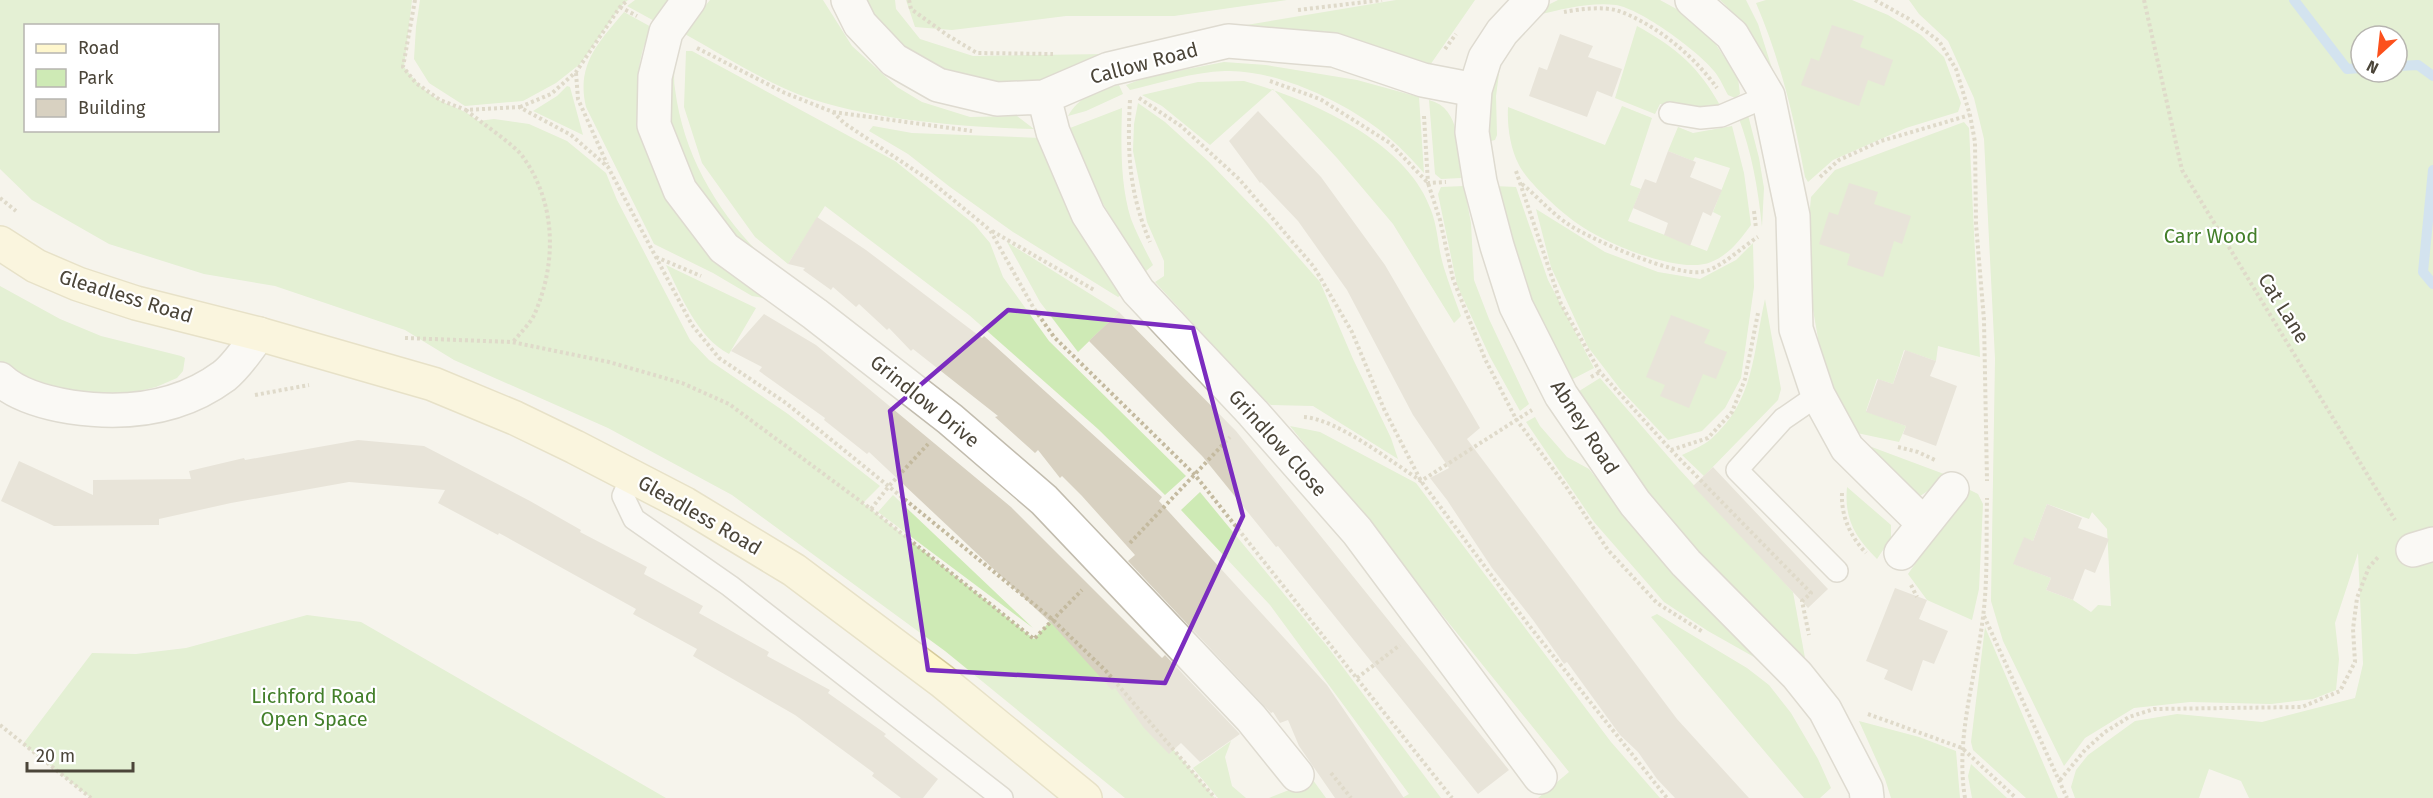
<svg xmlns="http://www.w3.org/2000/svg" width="2433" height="798" font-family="'Fira Sans',sans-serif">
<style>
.green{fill:#ceeab5;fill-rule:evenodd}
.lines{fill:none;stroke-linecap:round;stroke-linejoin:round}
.stream{stroke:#a9cef2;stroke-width:10}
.building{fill:#d8d1c1}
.lane-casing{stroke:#c2bcae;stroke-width:24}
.street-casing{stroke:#c2bcae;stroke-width:36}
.secondary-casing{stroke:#d6cb9b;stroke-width:36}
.path{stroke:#c4ba9f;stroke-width:4;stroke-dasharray:3 3;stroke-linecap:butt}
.lane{stroke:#fff;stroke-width:21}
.street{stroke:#fff;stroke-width:33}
.secondary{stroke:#fff7cd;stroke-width:33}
.marked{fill:none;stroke:#7b2cbf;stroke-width:4.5;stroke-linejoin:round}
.labels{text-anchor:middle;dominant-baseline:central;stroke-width:4.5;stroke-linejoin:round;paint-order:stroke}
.street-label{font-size:20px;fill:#4b4539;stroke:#fff}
.park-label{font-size:20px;fill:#437f2a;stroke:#fff}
</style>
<rect width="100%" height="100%" fill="#f6f4ec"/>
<path class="green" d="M0,0H412L404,67C414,80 425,92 439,100C454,108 464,109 478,121L494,119L529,124L567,141L606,173L617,200L690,340L709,360L788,414L880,486L863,503L1034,639L1052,619L1106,671L1215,798H1125L945,651L732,495L608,428L454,360L405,330L275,286L204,274L109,244L32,200L0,169ZM26,26H218V130H26Z
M420,0H628L620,7L580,64L556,83L523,101L465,106L429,83L414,59L416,27Z
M635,0H672L658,23L627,6Z
M710,0H823L852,46L897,87L922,102L970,117L1017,116L1034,129C962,127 868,120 800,95C759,79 721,54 683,33Z
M858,0H895L896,9L920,39L973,56L1108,54L1094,67L1006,91L906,57Z
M906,0H1287L1174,16H1066L952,30L915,27Z
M1396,0H1475L1428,68L1163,39Z
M1558,0H1660L1682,12L1709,34L1738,78L1740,94L1735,98L1728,95C1724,88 1720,78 1714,71C1698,51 1641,9 1616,5C1590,2 1563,9 1538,15L1542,8Z
M1720,0H1746L1758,24L1782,100C1765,65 1750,26 1720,0Z
M1766,0H1852L1888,15L1921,35L1944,57L1961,103L1958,112L1906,128L1833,160L1808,182L1805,177C1794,117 1780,59 1756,3Z
M1909,0H2433V798H2249L2241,781L2209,769L2199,798H2075L2071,787L2076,770L2088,755L2135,721L2177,714L2262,722L2355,698L2363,664L2358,553L2335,623L2339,659L2336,690L2313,699L2271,704L2190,702L2134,708L2085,738L2064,766L2003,641L1991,601L1995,359L1984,139L1974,98L1948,41L1919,14ZM2361,36H2397V72H2361ZM2047,504L2089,519L2092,512L2107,529L2111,606L2098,605L2091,612L2073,600L2046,590L2051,578L2014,564L2024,538L2033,541Z
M624,12L653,28C649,35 644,44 642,53C626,116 652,184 692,233C712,259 739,278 764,298L752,296L713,273L654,244L586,107C576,65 598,43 624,12Z
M1637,26C1677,48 1699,67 1721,107L1705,111L1660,104L1655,114L1615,98Z
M686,51H692L895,161L974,224L990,243L1003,277L1049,341L1186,476L1165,495L1098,429L969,315L825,206L788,264L755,237L702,163L684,107Z
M675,57C675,67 673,79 675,89C683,152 714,207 758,252L755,255L724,227L687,173L665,112Z
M1224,62L1266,65L1357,80L1419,97L1424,173C1408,155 1391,137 1370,123C1333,97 1271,69 1225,71C1193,72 1160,83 1130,90L1126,85L1147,77Z
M1500,66L1496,96L1497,135L1495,140L1487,142V98Z
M1244,81C1309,99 1407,141 1431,210C1438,228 1438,249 1444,268C1449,284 1455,300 1461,316L1454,323L1393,224L1337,158L1273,89L1210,145L1162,106L1142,95L1198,82Z
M1119,85L1123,94L1086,111L1068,116C1079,96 1098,90 1119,85Z
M567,86L570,87L583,135L533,111L557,96Z
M1429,100C1462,108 1458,151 1461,178L1441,179L1435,174Z
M1138,103L1165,122L1209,162L1269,224L1320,282L1353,359L1391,438L1398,459L1313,406L1271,405L1258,394L1155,282L1164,276V261L1147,222L1133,151L1134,124Z
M1622,106L1652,118L1630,185L1641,189L1628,221L1707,251L1721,216L1713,212L1730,168L1695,157L1693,161L1668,151L1678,127L1693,133L1732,126L1744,173L1751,225C1740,240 1729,255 1711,262C1681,275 1607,244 1581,226C1564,215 1528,183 1519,165C1510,148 1507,125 1508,107L1605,145Z
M1122,108C1121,143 1120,184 1131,219C1137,234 1145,250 1153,265L1146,271C1115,225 1086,182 1070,128Z
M1748,115L1759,158L1764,188L1762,227C1758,188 1752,153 1738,116Z
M1964,122L1969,128L1980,357L1938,346L1936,361L1904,350L1893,384L1877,379L1866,411L1906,426L1899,442L1857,433L1837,404L1822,361L1805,264L1811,197L1835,170Z
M873,126L912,133L1041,138L1056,183L1083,234L1126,292L1118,297L1013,232L950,187L908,154L869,131Z
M1464,186L1471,223L1474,280L1489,319L1529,404L1520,411L1490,357L1457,285L1438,194L1441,187Z
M1494,186L1516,187L1548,280L1594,368L1569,381L1535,317Z
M1536,209L1605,252L1658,272L1700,279L1736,260L1753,243L1754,287L1741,378L1725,408L1702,431L1668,440L1621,390L1588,347L1551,267Z
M1007,242L1119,312L1078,352L1040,302Z
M666,265L756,308L729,354C697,337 681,296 666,265Z
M0,286L60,319L101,336L181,356L185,358L183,371L177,378L156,387L109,398L82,399L0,369Z
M1765,299L1781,389L1778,400L1704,476L1682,455C1692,450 1703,446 1711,439C1755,400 1753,352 1765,299Z
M1600,378L1679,469L1793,592L1805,658L1741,601L1674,532L1576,393Z
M1535,417L1540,426L1567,457L1589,469L1668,568L1711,608L1754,657L1708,631L1664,602L1594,522L1526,422Z
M1290,426L1320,432L1416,483L1611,742L1660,798H1538L1569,772Z
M1861,443L1944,474L1934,487L1917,498Z
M1847,487L1891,525V538L1877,559C1855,537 1844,519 1847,487Z
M1968,489L1978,494L1983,504L1979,589L1972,620L1927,600L1908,574Z
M1200,492L1327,646L1441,798H1402L1409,794L1270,605L1181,510Z
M893,495L1033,628L878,512Z
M1657,614L1747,668L1769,685L1791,713L1818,759L1831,788L1820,798H1804L1651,617Z
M307,615L361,622L666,798H91L23,744L92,653L136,654L186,648Z
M1985,627L2058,798H2026L1973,750L1971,742Z
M1859,721L1919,737L1956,751L1960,798H1891L1885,779Z
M1231,741L1225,757L1232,786L1246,798H1218L1193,768Z
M1971,764L2007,798H1972L1968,776Z
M1310,776L1326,798H1269L1289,790L1304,777Z"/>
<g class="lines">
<path class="stream" d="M2294,0L2347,69L2361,68
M2397,66L2418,65L2433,76
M2433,170L2423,272L2433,284"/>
</g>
<path class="building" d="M1832,25L1864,36L1860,47L1893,60L1884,86L1868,80L1859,106L1801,85L1811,58L1819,61Z
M1560,34L1593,46L1588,57L1622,69L1612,97L1597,91L1587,117L1529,96L1539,67L1547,70Z
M1258,111L1321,177L1385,265L1480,428L1467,439L1677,719L1749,798H1675L1657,779L1638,752L1620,735L1567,662L1564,664L1533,620L1492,568L1447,500L1430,478L1449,468L1413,415L1347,290L1298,221L1261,182L1260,183L1229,141Z
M1668,151L1696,162L1690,177L1722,190L1711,216L1703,212L1690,246L1664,235L1668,223L1633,208L1645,179L1656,183Z
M1849,183L1878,192L1874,204L1911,216L1902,244L1894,241L1883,277L1847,265L1850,254L1819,244L1829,212L1838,215Z
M817,217L866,250L982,338L984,336L1162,497L1159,501L1327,685L1404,798H1335L1299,746L1288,720L1280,723L1273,712L1271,713L1128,561L1135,555L1082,496L1062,476L1060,478L1038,450L1035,453L995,417L998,416L913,349L911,351L889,328L887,330L859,304L856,307L833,287L831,290L803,270L805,268L788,264Z
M1119,312L1236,431L1509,770L1478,794L1278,546L1276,547L1203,457L1089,341Z
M764,314L816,345L1011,507L1162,658L1165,655L1240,734L1200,762L1181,743L1169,754L1144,728L1115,688L1112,690L1053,625L869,452L867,454L824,420L825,418L759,371L762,367L731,351Z
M1671,315L1710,330L1704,343L1727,352L1716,379L1703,374L1689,408L1660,396L1665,385L1646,377Z
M1905,350L1936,361L1930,376L1957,386L1936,446L1903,434L1906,426L1866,412L1878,379L1893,384Z
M358,440L424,446L530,501L581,530L580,532L647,567L644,574L703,606L699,613L769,652L767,656L830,690L828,693L886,734L884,736L938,779L923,798H901L872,776L874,773L795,715L693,656L697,649L633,614L636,609L499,533L498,535L438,503L445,490L349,482L231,503L159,519V525H157L54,526L1,501L19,461L93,495V480L191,479L189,471L244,458L245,460Z
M1713,467L1828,589L1808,608L1693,486Z
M2047,504L2082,518L2078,528L2109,539L2095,573L2085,569L2073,600L2046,590L2051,578L2013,564L2024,537L2033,541Z
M1895,588L1927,600L1919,619L1948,631L1934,664L1923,660L1912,691L1884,679L1888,670L1866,661Z"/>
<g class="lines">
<defs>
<path id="lane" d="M1670,113L1700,118L1721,116L1768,96
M1818,395L1783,419L1737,470L1837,571
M632,476L623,496L634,519L730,586L1002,798"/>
<path id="street" d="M689,0L666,32L655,77L654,125L680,190L724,248L815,314L950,419L1044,500L1251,718L1297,775
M848,0L860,24L894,60L938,85L997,99L1044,97L1109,69L1228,41L1334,50L1423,80L1475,90
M1532,0L1502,32L1485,58L1475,90L1472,132L1480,182L1497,246L1516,306L1561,395L1635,503L1686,563L1797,675L1825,710L1866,789L1867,798
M1692,0L1732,35L1768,96L1793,216L1796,329L1818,395L1847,448L1924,524
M1044,97L1053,132L1088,214L1138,291L1253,413L1357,531L1540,777
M0,379C18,396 47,403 71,407C125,415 178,410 224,376C238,365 248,348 259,334
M2413,550L2433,544
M1901,553L1952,489"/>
<path id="secondary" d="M0,243L36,266L78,284L136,303L259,334L433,384L515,418L575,447L685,504L794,570L942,681L1085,798"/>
</defs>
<use href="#lane" class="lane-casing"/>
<use href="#street" class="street-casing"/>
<use href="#secondary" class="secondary-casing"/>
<path class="path" d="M415,0L403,67L416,83L440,100L466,110L519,107L571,135L608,167L692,325L719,358L786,403L1052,619L1106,671L1215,798
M909,0L911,9L947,35L977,53L1053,54
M1875,0L1909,19L1939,41L1956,69L1970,115L1975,142L1976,224L1984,320L1987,481
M2144,0L2182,170L2395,520
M620,7L637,16
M1298,10L1382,0
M1564,12C1580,9 1603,6 1619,11C1657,25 1694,56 1717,88
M697,48L785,93L833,112L844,123L929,180L990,230L1033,307L1054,337L1195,475L1452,798
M1445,49L1456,34
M576,73L578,99L607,164
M1270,81L1320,99L1390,143L1428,183L1440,220L1453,279L1485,359L1516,419L1565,485L1608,550L1657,603L1703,632
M1139,98L1181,126L1239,179L1314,267L1352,332L1384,409L1421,481L1527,623L1667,798
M1130,100C1127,152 1129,193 1150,242
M520,107L551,94L576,72L620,7L628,0
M466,110C480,122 515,145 523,157C556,203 557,262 535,313C531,323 520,333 513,342
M833,112L972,131
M1424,116L1428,183L1446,182
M1516,171L1561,304L1600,372L1671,450L1811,593L1802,601L1809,635
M1820,177L1839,160L1881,141L1970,115
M1522,184C1538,197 1553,215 1571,226C1595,241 1672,275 1700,272C1718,271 1743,246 1758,237
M0,198L16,211
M1754,211L1756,228
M992,231L1094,290
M656,257L701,276
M405,338L512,342L609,362L682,383L729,404L871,509L1034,639L1082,590
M1591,377L1600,372
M255,395L309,385
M1304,417C1337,419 1392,462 1421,481L1532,410
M1898,447L1918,452L1935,460
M1671,450L1708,438L1732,412L1745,379L1758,313
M1842,493C1841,516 1850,536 1866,553
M871,509L889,486L928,444
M1130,543L1230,437
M1911,585L1917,597
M1984,616L2067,798
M1357,678L1400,645
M1868,714L1962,748L2016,798
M0,725L91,798
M1331,773L1351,798
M2060,780L2085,750L2105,732L2129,717L2154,709L2302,707L2340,691L2355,662L2353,629L2357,598L2369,567L2379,556
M1965,798C1955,737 1976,677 1983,617C1988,578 1986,537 1987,498"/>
<use href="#lane" class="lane"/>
<use href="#street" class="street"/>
<use href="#secondary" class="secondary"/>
</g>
<path d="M0 0H2433V798H0ZM1008,310L1193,328L1243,516L1165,683L928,670L890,411Z" fill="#f6f4ec" fill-opacity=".55" fill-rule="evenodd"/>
<path class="marked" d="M1008,310L1193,328L1243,516L1165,683L928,670L890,411Z"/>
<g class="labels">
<g class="street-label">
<text transform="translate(1144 63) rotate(-15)">Callow Road</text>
<text transform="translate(126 296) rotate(17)">Gleadless Road</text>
<text transform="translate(2284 308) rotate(58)">Cat Lane</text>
<text transform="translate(925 401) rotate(39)">Grindlow Drive</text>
<text transform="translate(1585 427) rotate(57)">Abney Road</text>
<text transform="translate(1278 443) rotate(48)">Grindlow Close</text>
<text transform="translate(700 515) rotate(30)">Gleadless Road</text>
</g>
<g class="park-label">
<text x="2211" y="236">Carr Wood</text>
<text x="314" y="696">Lichford Road<tspan x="314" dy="23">Open Space</tspan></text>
</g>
</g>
<rect x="24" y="24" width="195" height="108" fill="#ffffff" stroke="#b7b5b0" stroke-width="1.5"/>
<rect x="36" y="44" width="30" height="9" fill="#fff7cd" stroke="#b7b5b0" stroke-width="1.5"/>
<text x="78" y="54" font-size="18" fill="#4b4539">Road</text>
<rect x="36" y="69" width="30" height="18" fill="#ceeab5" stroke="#b7b5b0" stroke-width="1.5"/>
<text x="78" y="84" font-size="18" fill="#4b4539">Park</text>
<rect x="36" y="99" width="30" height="18" fill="#d8d1c1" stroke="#b7b5b0" stroke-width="1.5"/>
<text x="78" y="114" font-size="18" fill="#4b4539">Building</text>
<g transform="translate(2379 54) rotate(207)"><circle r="28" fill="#ffffff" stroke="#b7b5b0" stroke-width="1.5"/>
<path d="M0-4.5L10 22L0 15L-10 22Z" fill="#fc501c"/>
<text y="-9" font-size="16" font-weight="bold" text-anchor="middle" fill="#4b4539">N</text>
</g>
<path d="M27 762v9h106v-9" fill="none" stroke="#4b4539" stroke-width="3"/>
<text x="36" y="762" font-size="18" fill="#4b4539" stroke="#ffffff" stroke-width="4.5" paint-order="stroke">20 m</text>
</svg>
